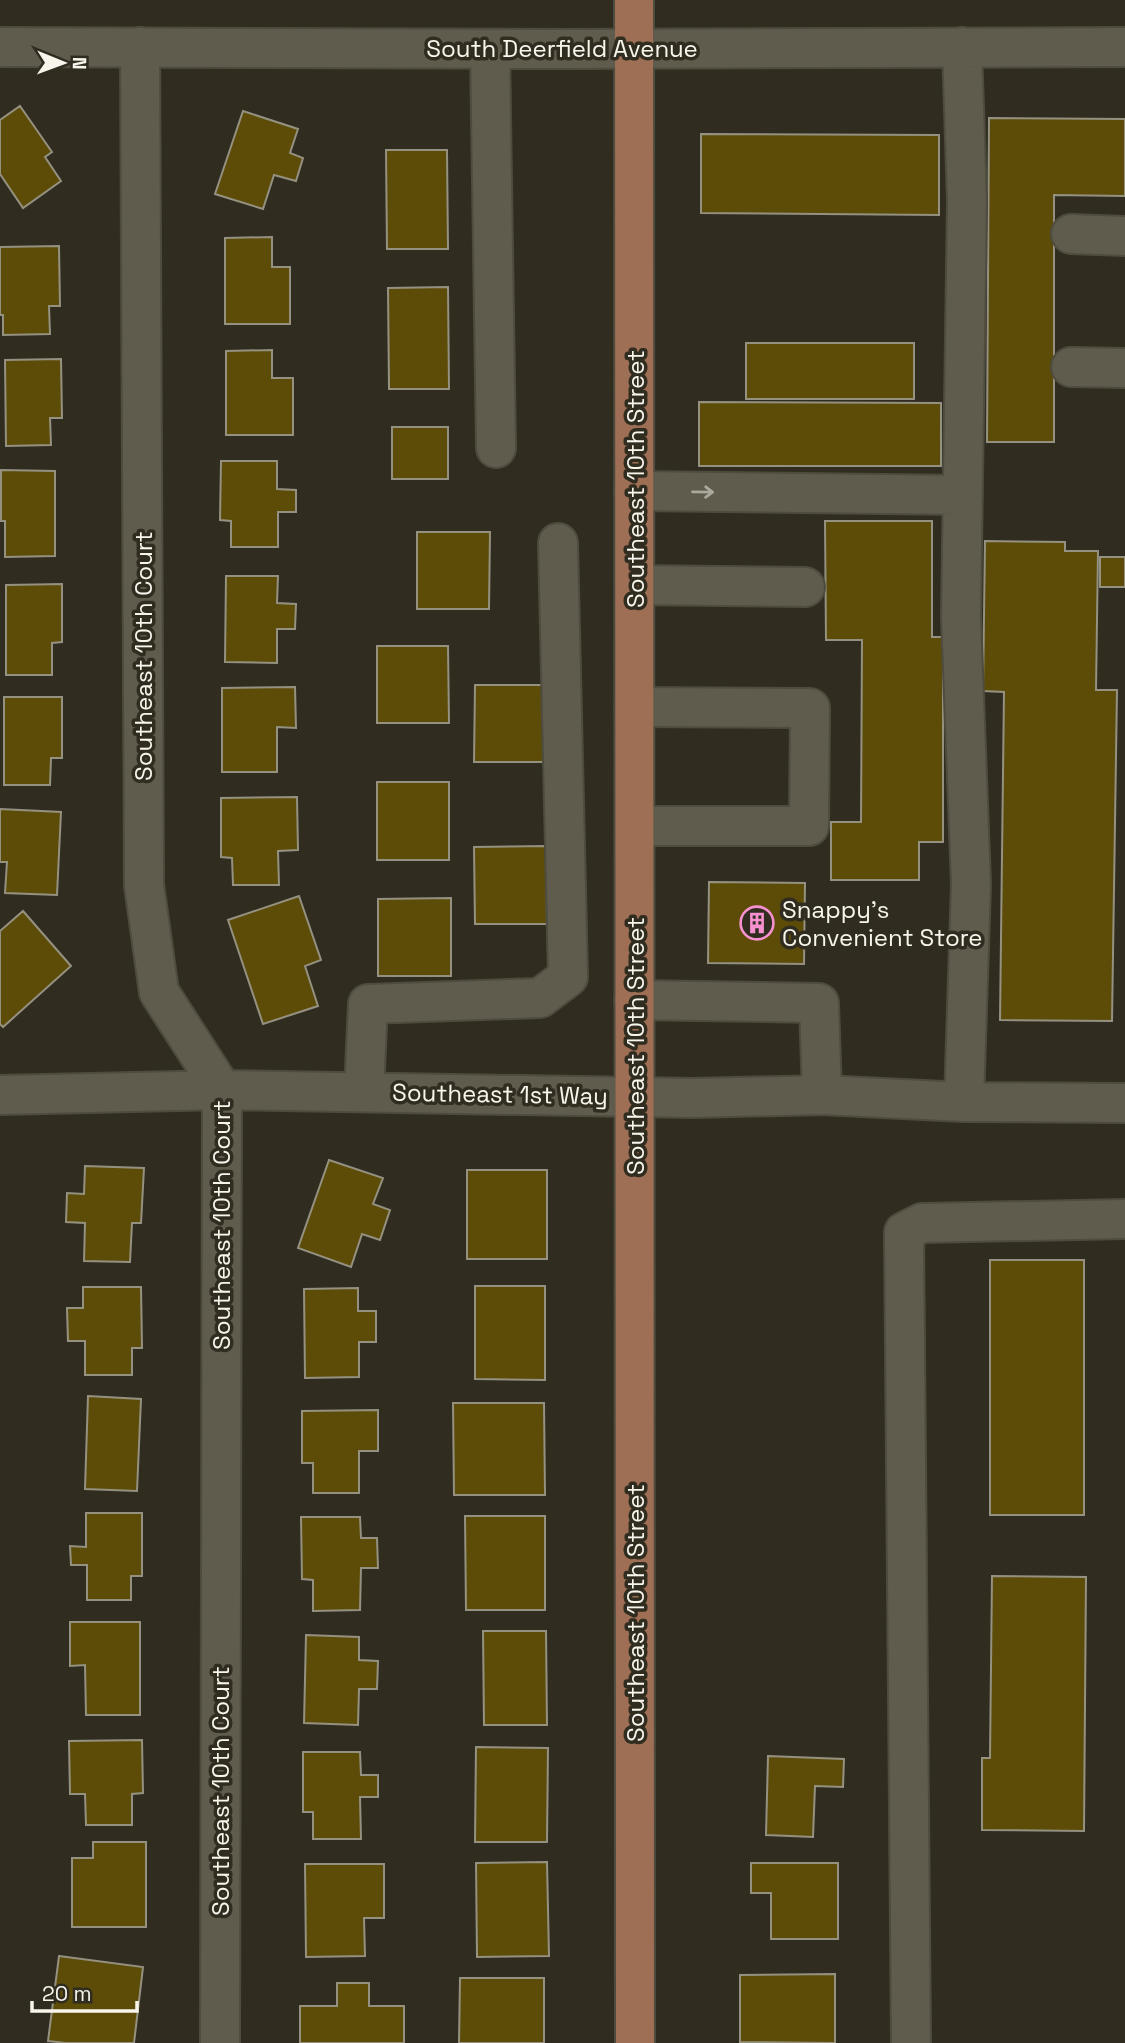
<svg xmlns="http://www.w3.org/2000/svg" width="1125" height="2043" font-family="'Space Grotesk',sans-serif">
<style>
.building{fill:#5c4c08;stroke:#959181;stroke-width:2}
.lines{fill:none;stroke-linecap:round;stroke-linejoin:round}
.minor-casing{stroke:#4e4b3f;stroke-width:42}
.major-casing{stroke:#4e4b3f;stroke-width:42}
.minor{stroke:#5f5b4d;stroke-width:38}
.major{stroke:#9e6f54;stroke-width:38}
.oneway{stroke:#aba89c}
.labels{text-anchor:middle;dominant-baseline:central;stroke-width:7;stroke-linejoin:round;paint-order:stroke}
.street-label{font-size:24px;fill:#f7f5ec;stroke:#302d20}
.poi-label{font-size:24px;fill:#f7f5ec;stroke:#302d20;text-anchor:start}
</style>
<rect width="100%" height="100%" fill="#302d20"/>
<path class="building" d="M20,106L52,152L45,157L61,181L23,208L0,174V120Z
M243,111L298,129L290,153L303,158L296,181L274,175L263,209L215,194Z
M989,118L1125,119V196L1054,195V442H987Z
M701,134L939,135V215L701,213Z
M386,150H447L448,249H387Z
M272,237V267H290V324H225V238Z
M59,246L60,306H49L50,334L3,335V315H0V247Z
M448,287L449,389H389L388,288Z
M746,343H914V399H746Z
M272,350V378H293V435H226V351Z
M61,359L62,418H50L51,445L6,446L5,360Z
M699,402L941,403V466H699Z
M392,427H448V479H392Z
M221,461H277V489L296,490V512H278V547H231V521L220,520Z
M1,470L55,471V556L5,557V521H1Z
M825,521H932V637H943V842H919V880H831V822H861L862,640H826Z
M417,532H490L489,609H417Z
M985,541L1065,542V551H1098L1096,690H1117L1112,1021L1000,1020L1004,692L983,691Z
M1100,557H1125V587H1100Z
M226,576H278L277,603L296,604L295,629H277V663L225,662Z
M62,584V642L52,643V675H6V585Z
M377,646H448L449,723H377Z
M475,685H547V762H474Z
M295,687L296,728L277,727V772H222V688Z
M4,697H62V758H51L50,785H4Z
M377,782H449V860H377Z
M297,797L298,850L278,851L279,885H233L232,858L221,857V798Z
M0,809L61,812L57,895L5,893L7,862H0Z
M546,846L547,924H475L474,847Z
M709,882L805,883L804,964L708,963Z
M299,896L321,960L305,966L318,1006L263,1024L228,920Z
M451,898V976H378V899Z
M23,911L71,966L3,1027L0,1024V931Z
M329,1160L383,1178L373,1204L390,1210L380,1240L362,1234L351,1267L298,1248Z
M85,1166L144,1168L141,1223H132L130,1262L84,1261L85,1223L66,1222L67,1193L84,1194Z
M467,1170H547V1259H467Z
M990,1260H1084V1515H990Z
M475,1286H545V1380L475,1379Z
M83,1287H141L142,1348H132V1375H85V1341H68L67,1308H83Z
M358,1288V1311H376V1342H359V1377L305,1378L304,1289Z
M88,1396L141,1399L137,1491L85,1489Z
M453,1403H544L545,1495H454Z
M378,1410V1451H359V1493H313V1463H302V1411Z
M86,1513H142V1576H131V1600H87V1565H71L70,1546L86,1547Z
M465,1516H545V1610H466Z
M301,1517H360L361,1538H377L378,1568H361L360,1610L313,1611V1580L302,1579Z
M992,1576L1086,1577L1084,1831L982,1830V1758H990Z
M70,1622H140V1715H86L85,1665L70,1666Z
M483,1631H546L547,1725H484Z
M306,1635L359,1637V1660L378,1661L377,1689H359L358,1725L304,1723Z
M142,1740L143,1793L132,1794V1825H86L85,1794H70L69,1741Z
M476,1747L548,1748L547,1842H475Z
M303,1752H360L361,1775H378V1797H360L361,1839H313V1812H303Z
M768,1756L844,1759L843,1787L815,1786L813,1837L766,1835Z
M93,1842H146V1927H72V1858H93Z
M547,1862L549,1956L477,1957L476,1863Z
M751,1863H838V1939H771V1893H751Z
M305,1864H384V1918H364L365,1956L306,1957Z
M59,1956L143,1967L134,2043H66L48,2041Z
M835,1974V2043L740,2042V1975Z
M460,1978H544V2043H459Z
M337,1983H369V2006H404V2043H300V2006H337Z"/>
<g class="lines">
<defs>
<path id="minor" d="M0,47L566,49L1125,47
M140,47L144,885L159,992L222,1090L220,2043
M962,47L967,201L961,617L971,884L964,1102
M490,49L496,448
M1071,234L1125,236
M1071,367L1125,368
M634,491L963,495
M635,585L805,587
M635,707L810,708L809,826H635
M634,1000L819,1003L822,1095
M364,1092L368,1004L540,998L568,977L558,543
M0,1095L222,1090L693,1098L822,1095L964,1102L1125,1103
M911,2043L904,1232L922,1223L1125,1219"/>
<path id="major" d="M634,0L635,2043"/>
</defs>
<use href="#minor" class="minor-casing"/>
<use href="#major" class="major-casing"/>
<use href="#minor" class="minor"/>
<use href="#major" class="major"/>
</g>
<defs><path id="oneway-shaft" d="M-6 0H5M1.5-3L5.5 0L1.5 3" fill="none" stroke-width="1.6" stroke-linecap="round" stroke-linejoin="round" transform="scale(1.75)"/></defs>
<use class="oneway" href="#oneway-shaft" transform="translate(703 492) rotate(1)"/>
<defs>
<symbol id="building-ring" viewBox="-11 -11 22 22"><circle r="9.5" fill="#302d20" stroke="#f690cf" stroke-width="1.5"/><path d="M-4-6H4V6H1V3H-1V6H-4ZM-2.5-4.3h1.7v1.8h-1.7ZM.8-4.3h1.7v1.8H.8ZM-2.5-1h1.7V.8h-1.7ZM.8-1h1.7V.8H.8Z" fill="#f690cf"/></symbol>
</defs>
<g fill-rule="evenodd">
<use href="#building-ring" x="738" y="904" width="38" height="38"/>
</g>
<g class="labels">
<g class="street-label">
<text x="562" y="48">South Deerfield Avenue</text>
<text transform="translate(635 479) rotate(-90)">Southeast 10th Street</text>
<text transform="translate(143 656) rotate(-90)">Southeast 10th Court</text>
<text transform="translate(635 1046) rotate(-90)">Southeast 10th Street</text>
<text transform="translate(500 1094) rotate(1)">Southeast 1st Way</text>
<text transform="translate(221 1225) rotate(-90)">Southeast 10th Court</text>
<text transform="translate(635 1613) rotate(-90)">Southeast 10th Street</text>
<text transform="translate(220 1791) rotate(-90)">Southeast 10th Court</text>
</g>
<g class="poi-label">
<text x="782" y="909">Snappy's<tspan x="782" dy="28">Convenient Store</tspan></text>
</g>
</g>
<g transform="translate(63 63) rotate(91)" stroke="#302d20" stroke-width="5" paint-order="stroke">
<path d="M0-5L12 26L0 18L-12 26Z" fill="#f7f5ec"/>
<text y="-10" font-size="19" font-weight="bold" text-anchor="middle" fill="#f7f5ec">N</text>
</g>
<path d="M32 2001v10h105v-10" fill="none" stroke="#f7f5ec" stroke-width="3.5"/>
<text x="42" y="2001" font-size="21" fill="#f7f5ec" stroke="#302d20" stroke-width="5" paint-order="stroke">20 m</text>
</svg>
